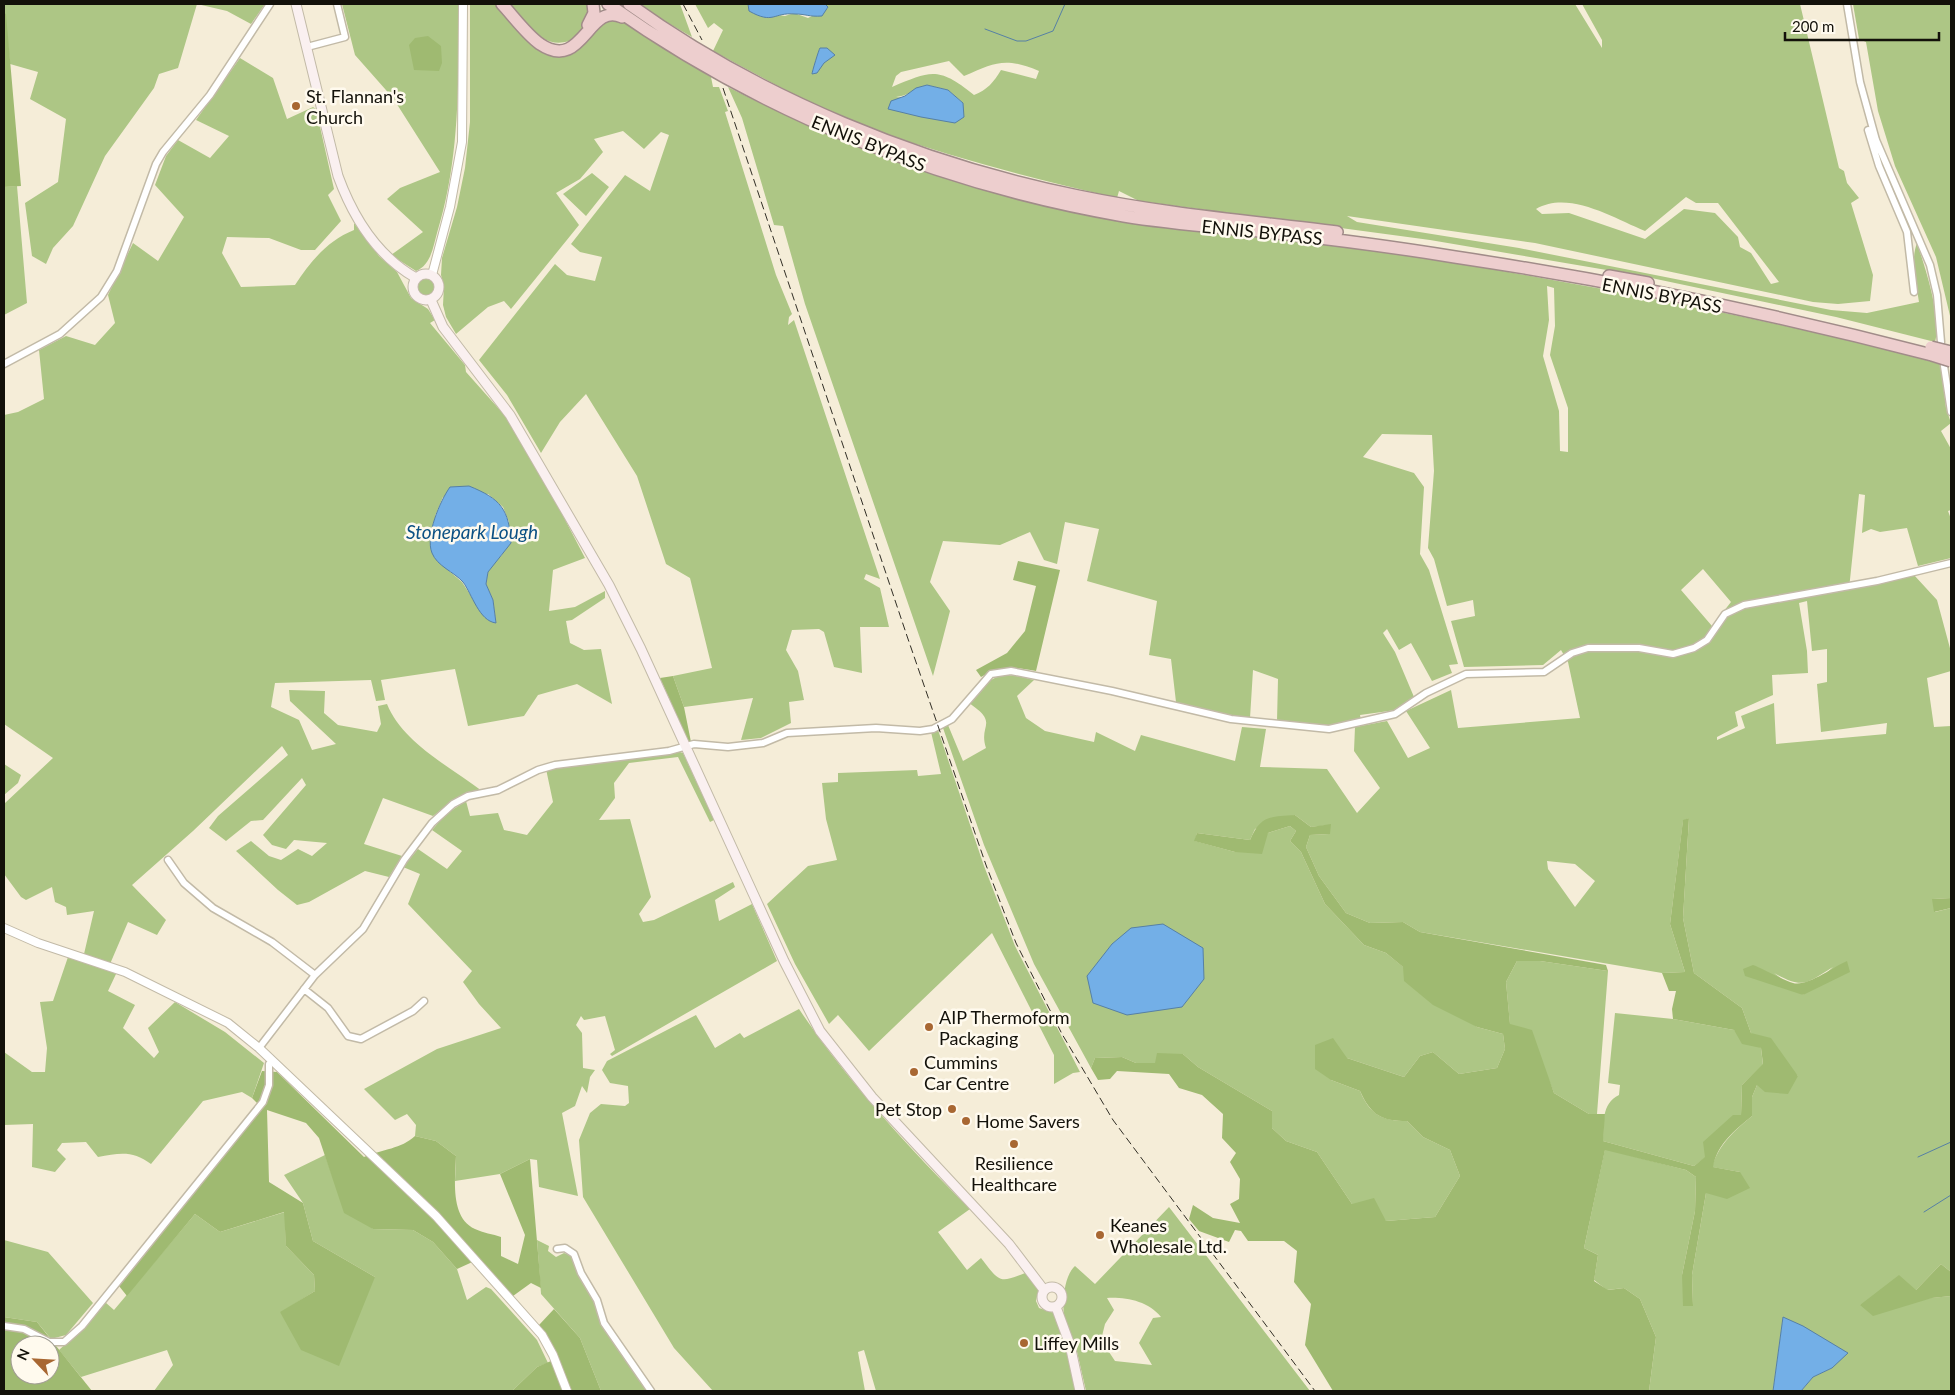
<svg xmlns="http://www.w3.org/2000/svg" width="1955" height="1395" font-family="Lato,sans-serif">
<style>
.green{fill:#adc685;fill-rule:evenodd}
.forest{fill:#9fba71;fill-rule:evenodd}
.water{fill:#73afe7;stroke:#5680a5}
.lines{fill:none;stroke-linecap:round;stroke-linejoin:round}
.stream{stroke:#5680a5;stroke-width:1}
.minor-casing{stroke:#c2baa7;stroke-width:9}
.tertiary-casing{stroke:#c2baa7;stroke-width:10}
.secondary-casing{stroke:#c2baa7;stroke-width:11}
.motorway-casing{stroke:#a18c89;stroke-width:14}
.minor{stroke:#fff;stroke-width:6}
.tertiary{stroke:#fff;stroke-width:8}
.secondary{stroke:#faf0f0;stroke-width:9}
.motorway{stroke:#edcece;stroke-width:11}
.rail{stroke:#312e25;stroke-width:1;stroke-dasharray:8 4;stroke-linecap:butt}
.motorway-bridge-casing{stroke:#a18c89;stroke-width:14;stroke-linecap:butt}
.motorway-bridge{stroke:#edcece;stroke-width:11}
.poi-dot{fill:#a86732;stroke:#fffaee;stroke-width:2}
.labels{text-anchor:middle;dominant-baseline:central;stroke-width:5;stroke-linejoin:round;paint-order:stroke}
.poi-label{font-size:18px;fill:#13110a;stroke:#fffaee;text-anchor:start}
.street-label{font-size:18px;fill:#13110a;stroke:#fffaee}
.water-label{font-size:19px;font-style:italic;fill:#0c5184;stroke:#fffaee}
</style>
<rect width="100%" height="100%" fill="#f5edd8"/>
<path class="green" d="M4,4H265L251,24L227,11L197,4L178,68L159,74L154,88L105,156L73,226L53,248L46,264L32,256L25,203L58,182L66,119L30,99L38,72L10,64Z
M342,4H458C459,80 460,159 437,233C433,247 431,265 416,271L391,255L423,232L387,199L400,188L440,172L393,98L355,55Z
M470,4H498L555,52L605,18L622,19L655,43L711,77L713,87H719L728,111L725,112L776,275L792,314L789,317L788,325L794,320L880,579L866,574L864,579L880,588L889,627H860L862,673L834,667L824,632L819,629L792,630L786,650L798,671L804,700L789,702L791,723L761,738L741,740L753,698L684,707L673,676L712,668L690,578L666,564L637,476L586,394L560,422L541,453L507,395L479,360L555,264L567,275L595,281L602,257L580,252L571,244L625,175L650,191L669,135L661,132L644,149L623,131L594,139L603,152L580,179L556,193L579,225L511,309L504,301L488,307L456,334L446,317L443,305L444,286L441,275L442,258L457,207L465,168L470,122Z
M510,4H590C590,9 590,15 589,19C584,40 560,49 542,38C530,31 520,14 510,4Z
M638,4H680L692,37L644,9Z
M695,4H748L749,11L785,16L794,13L808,18L828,8L825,4H1575L1602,48V40L1582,4H1800L1839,168L1844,171L1847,183L1859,198L1851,203L1873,275L1870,301L1838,304L1813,302L1535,243L1347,216L1357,222L1519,248L1831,310L1867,313L1919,302C1916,282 1910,262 1917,243C1925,267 1942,318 1935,342L1836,317L1642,276L1430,240L1139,201L1119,191L1117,198C1037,180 958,159 880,132C822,112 767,80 713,51L723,30L714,23L708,28ZM949,61L964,76C996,62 1005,57 1039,71L1036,79L1001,70C994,82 987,90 974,95C938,66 931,71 892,87L896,76L901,72ZM927,85L948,90L963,103L896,97C908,96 916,88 927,85ZM1686,197L1696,203H1718L1779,282L1771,284L1751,253L1740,247L1738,237L1715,213L1684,209L1645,239L1569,213L1542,214L1536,209C1569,190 1613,218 1645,231Z
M1853,4H1951V320L1936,257L1895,166L1878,111L1866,42L1859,39Z
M240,58L273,78L287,119L313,107L316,109L334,189L328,195L341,221L315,250H301L269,238L227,237L222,253L241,287L295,285C311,261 327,241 354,230V223L379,256L397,272L411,298L428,309L435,320L430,323L465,365L466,372L507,418L547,485L585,558L553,570L549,611L575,607L605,591V598L572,620L566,621L570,643L584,650L601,649L612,704L577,684L538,695L524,716L468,726L455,669L381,680L385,700L376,701L371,680L275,683L271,707L299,720L312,750L336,744L290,701L289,690L325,691L324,713L338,725L377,732L381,724L378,706L387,704C402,742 450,767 482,791L453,801L433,816L383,798L364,844L402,856L389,877L365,871L309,902L297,905L278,890L236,851L251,841L269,856L281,860L298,849L312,856L327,843L294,840L286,849L272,845L263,835L306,785L302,778L263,820L251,821L226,841L209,828L218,816L288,755L282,746L193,831L132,885L166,920L157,935L128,922L110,964L84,954L94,911L67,915L66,907L55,902L52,887L26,900L21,897L4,874V804L53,758L4,724V415L18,412L44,399L39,350L66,336L95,345L115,323L108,295L133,243L158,261L184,217L155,185L166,156L178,140L210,158L229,136L196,120ZM488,494L503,507L509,522L502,555L493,563L488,572L486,584L493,600L496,623L475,602L462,582L441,564L435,516L443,497Z
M728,87C838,143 954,188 1076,212C1184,234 1296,239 1406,255C1470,264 1534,277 1597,288C1713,310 1828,333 1941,364L1946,408L1951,423L1941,431L1951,449V510L1948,511L1951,519V558L1918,566L1907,528L1880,532L1871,529L1862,533L1865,495L1859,494L1849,589L1914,575L1937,600L1951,652V671L1927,678L1934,727L1951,726V898L1933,899L1935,912L1951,908V1272L1941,1264L1916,1290L1860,1305L1951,1296V1391H1801L1813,1377L1832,1368L1783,1318L1773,1391H1649L1656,1337L1640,1299L1624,1288L1607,1290L1594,1280L1598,1255L1584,1248L1605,1149L1686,1170L1696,1177L1695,1211L1682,1275L1693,1306L1692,1275L1706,1193L1740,1172L1712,1167C1719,1144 1735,1130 1752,1116V1097L1757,1085L1798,1076L1751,1033L1742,1008L1694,973L1683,918L1689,818L1683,821L1670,924L1685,972L1662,973L1420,932L1403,922L1370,923L1346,913L1319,876L1306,847L1310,835L1329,834L1330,825L1311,827L1295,815L1255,829L1250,840L1197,833L1195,841L1235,852L1268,833L1290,826L1296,831L1290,841L1301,852L1325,904L1364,945L1386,953L1477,1027L1503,1034L1505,1049L1497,1068L1459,1074L1433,1052L1420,1056L1404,1077L1347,1058L1331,1080L1360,1091C1370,1114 1381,1121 1407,1121L1423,1137L1450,1150L1460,1176L1435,1217L1386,1221L1352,1204L1317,1152L1286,1141L1272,1128V1111L1198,1067L1183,1054L1155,1063H1136L1122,1057L1095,1058L1091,1068L1034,964L984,845L943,728L948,725L963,761L986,748C978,724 1000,724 969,703C991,675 999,670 1034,680L1017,696L1026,718L1045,731L1094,742L1096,732L1135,751L1141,735L1235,761L1242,727L1266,729L1260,767L1327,769L1357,813L1380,788L1354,751L1355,727L1387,721L1408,758L1430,748L1406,711L1451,690L1458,728L1580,718L1568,662L1561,650L1543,665L1464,667L1451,621L1475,616L1473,600L1447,606L1434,559L1428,548L1434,471L1432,435L1382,434L1363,457L1414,473L1424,487L1420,554L1429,570L1458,664L1449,665L1452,673L1432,681L1411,643L1399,650L1387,629L1383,633L1395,652L1414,697L1396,710L1360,715L1361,720L1329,727L1277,721L1278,679L1253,670L1250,718L1225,715L1176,702L1171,659L1149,655L1157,601L1087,581L1099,529L1065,522L1057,564L1044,560L1030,532L1000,545L943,541L930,582L950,611L933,676L805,304L783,226L774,225L742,118ZM1547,286L1554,288L1555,326L1550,355L1568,408V452L1560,451L1559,411L1543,356L1549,320ZM1703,569L1731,602L1712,626L1681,590ZM1807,601L1812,651L1827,649V682L1817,684L1821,732L1887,723L1886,734L1776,744L1774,703L1741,716L1745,728L1717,740V737L1738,726L1735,712L1773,695L1772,675L1808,673L1807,651L1799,603ZM1547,861L1575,864L1595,881L1575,907L1548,869ZM1833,967L1803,995L1774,973C1803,989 1806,984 1833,967Z
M592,173L609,187L586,216L563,194Z
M17,186L27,303L4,315V187Z
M415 288a10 10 0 1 1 20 0a10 10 0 1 1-20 0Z
M938,730L984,866L1015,946L1080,1072L1073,1073L1054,1084V1055L992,933L869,1051L838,1015L829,1024L795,964L767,904L808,866L837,860L826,819L822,783L838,782V773L917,770L918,776L941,774L931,732Z
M677,751L683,753L714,820L710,822L678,757L629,763L614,783L615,798L599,820L630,819L651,897L639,914L643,922L654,920L733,882L735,887L715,900L719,921L752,904L777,961L612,1056L610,1054L615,1050L605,1016L584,1020L581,1016L576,1025L582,1033L583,1068L595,1070L590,1077L587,1093L582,1086L575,1106L562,1113L578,1196L539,1187L537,1160L530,1159L500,1174L455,1181L456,1156L436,1141L415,1136L416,1125L407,1114L395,1120L364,1089L437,1049L501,1028L479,1004L463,982L472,971L408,904L420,874L403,867L418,849L447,869L462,851L432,830L446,814L466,801L470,816L498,813L504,830L527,835L553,802L546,769Z
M4,764L21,775L18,783L4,795Z
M68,957L91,963L116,974L108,991L135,1005L123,1028L154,1058L159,1052L148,1028L175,1002L225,1032L264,1063L252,1098L242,1092L203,1101L151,1164C133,1150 119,1153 98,1157L86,1142L62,1143L57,1150L66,1159L55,1172L32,1167L33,1124L4,1125V1052L32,1072H45L47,1048L40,1002L53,1001Z
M1517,961H1540L1608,971L1597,1114H1589L1554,1093L1544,1068L1510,1025L1506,982Z
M799,1009C848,1082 908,1147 970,1209L938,1232L967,1270L981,1258C1001,1284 999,1283 1028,1272L1039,1288L1036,1301L1039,1308L1054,1313L1065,1345L1075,1391H876L864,1350L858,1352L865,1391H713L674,1348L583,1197L579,1140L590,1113L601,1104L625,1106L629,1103L628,1086L610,1083L602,1070L607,1061L696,1015L715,1048L740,1033L744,1038Z
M1615,1013L1673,1019L1734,1030L1761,1048L1763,1065L1742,1085L1741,1115L1706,1157L1694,1166L1603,1141C1604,1123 1601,1104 1619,1095L1620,1085L1608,1083Z
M325,1155L332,1175L373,1229L413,1230L433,1242L457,1269L467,1300L486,1287L491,1289L537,1340L548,1363L537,1367L512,1391H154L173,1365L167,1350L81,1377L59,1350L85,1326L105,1302L114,1310L195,1214L220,1232L285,1212L286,1246L314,1275L315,1291L280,1313L375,1277L313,1241L303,1203L284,1175Z
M1169,1207L1310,1391H1086L1075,1343C1059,1330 1060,1279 1075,1266L1095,1284ZM1107,1298C1126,1297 1148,1301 1161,1317L1153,1318L1139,1343L1152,1365L1115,1361L1101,1340L1105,1324L1114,1310Z
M4,1240L48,1252L93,1303L66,1335L51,1339L37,1322L4,1317Z
M537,1240L549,1246L548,1251L556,1257L564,1253L572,1256L595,1302L599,1317L607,1332L648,1391H601L580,1338L541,1294Z"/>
<path class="forest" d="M4,13L6,14L21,186L4,187Z
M428,36L441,46L442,63L439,71L414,70L409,45L415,38Z
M1018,561L1060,570L1036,671C1015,667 1000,666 981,677L976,670L1007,653L1025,631L1036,586L1013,580Z
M673,676L684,707L691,742L689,743L660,678Z
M1295,815L1311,827L1331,824L1330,834L1310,835L1306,847L1319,876L1346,913L1370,923L1403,922L1420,932L1606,965L1608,971L1540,961H1517L1506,982L1510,1024L1532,1030L1554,1093L1589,1114H1605L1603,1141L1694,1166L1705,1157L1703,1142L1733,1115H1741L1742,1085L1763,1064L1761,1048L1742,1044L1734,1030L1673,1019L1672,1009L1676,991H1669L1662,973L1685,972L1670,924L1683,820L1689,818L1683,918L1694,973L1742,1008L1751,1033L1771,1038L1798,1076L1788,1094L1765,1092L1757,1085L1752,1097V1116C1735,1130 1717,1144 1713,1167L1740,1172L1750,1188L1727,1199L1706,1193L1692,1275L1693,1306H1683L1682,1275L1695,1211L1696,1177L1686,1170L1605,1150L1584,1248L1598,1255L1594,1281L1608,1290L1624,1288L1640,1299L1656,1337L1649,1391H1333L1305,1345L1311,1304L1294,1282L1297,1251L1284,1241H1248L1241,1231L1235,1230L1229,1242L1199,1231L1189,1219L1193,1205L1213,1218L1240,1223L1230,1204L1239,1199L1240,1179L1230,1162L1236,1153L1222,1138L1223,1114L1202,1095L1179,1088L1169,1074L1117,1071L1110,1079L1098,1080L1091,1068L1095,1058L1122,1057L1136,1063H1155L1157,1053L1183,1054L1198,1067L1272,1111V1128L1286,1141L1317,1152L1352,1204L1374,1198L1386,1221L1435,1217L1460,1176L1450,1150L1423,1137L1407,1121C1381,1121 1371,1115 1360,1091L1331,1080L1315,1069V1045L1333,1038L1347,1058L1404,1077L1420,1056L1433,1052L1459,1074L1497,1068L1505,1049L1503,1034L1477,1027L1433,1005L1404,981L1403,967L1386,953L1364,945L1325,904L1301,852L1290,841L1296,831L1290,826L1268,833L1262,854L1235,852L1194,841L1197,833L1250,840C1261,815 1270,817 1295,815Z
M1951,898V908L1934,912L1932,899Z
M1847,961L1850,972L1803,995L1745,976L1743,969L1753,965C1764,969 1784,981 1793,983C1807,987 1833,967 1847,961Z
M262,1071L277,1072L364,1157C383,1149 401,1149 415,1136L436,1141L456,1156C455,1179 450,1218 475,1229C483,1233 493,1234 501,1237V1256L518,1264L525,1235L500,1174L530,1159L541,1288L531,1283L513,1296L479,1259L457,1269L433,1242L413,1230L373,1229L344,1213L319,1138L306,1123L267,1110L269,1182L303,1203L313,1241L375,1277L339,1366L301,1350L280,1312L315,1291L314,1275L286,1246L284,1212L220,1232L195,1214L127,1296L119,1286L262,1108L252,1098Z
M1941,1264L1951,1272V1296L1932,1298L1873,1316L1860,1305L1899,1275L1916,1290Z
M554,1309L580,1338L601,1391H512L537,1367L558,1358L539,1325Z
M4,1317L37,1322L92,1391H4ZM20,1345H50V1375H20Z"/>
<path class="water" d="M748,4H825L828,7L822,16C809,17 806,14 795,14C773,12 774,25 749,11Z
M820,48H827L835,55L824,63L817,73L812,74C812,72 819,49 820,48Z
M927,85L948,90L963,103L964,117L955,123L921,117L888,109L891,101L905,96L916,88Z
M469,486C501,499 509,509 511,543L488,572L486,584L493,600L496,623C479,621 472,594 463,582C454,572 437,566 432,553C425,536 440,501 450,487Z
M1163,924L1203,948L1204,979L1182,1007L1127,1015L1093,1003L1087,976L1112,944L1131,928Z
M1783,1317L1803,1326L1848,1353L1832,1368L1813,1377L1801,1391H1773Z"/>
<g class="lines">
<path class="stream" d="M985,29L1017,41H1026L1053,31L1065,4
M1918,1157L1951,1142
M1924,1212L1951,1195"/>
<defs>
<path id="minor" d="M1847,4L1860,82L1876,140L1930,265L1937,295L1941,342
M307,47L345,37L337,4
M1868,130L1879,166L1907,232L1914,292
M4,364L60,334L101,297L117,271L156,164L163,152L210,95L270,4
M1944,366L1951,412
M168,860L184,883L213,908L272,942L315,975
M304,989L328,1008L348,1036L361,1039L413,1011L424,1001
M259,1048L315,975L363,929L404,860L432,823L453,804L468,796L498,790L538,770L555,765L669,751L694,744L728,747L763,743L787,733L876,728L920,731L933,729L952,719L991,674L1011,671L1112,691L1231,719L1329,729L1395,714L1426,693L1466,674L1544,672L1572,653L1588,648H1639L1673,654L1694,648L1707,640L1725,614L1744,605L1877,581L1951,563
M557,1249L565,1248L574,1254L581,1273L597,1300L604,1323L651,1391
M4,1326L24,1329L49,1342H64L82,1326L263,1102L269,1085V1064L272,1062"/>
<path id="tertiary" d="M432,275L450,207L462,142L463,4
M4,928L38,943L125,972L228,1023L259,1048L436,1216L542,1335L553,1355L567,1391"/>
<path id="secondary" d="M296,4L338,176C353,217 377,256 416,278
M413 287a13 13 0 1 1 26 0a13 13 0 1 1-26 0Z
M431,300L443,327L510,415L609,585L641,649L784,961L820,1031L872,1097L1009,1244L1044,1290
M1042 1297a10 10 0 1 1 20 0a10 10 0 1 1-20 0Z
M1056,1307L1070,1345L1080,1391"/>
<path id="motorway" d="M502,4C514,17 526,34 540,44C583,73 588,1 622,17
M608,4C762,113 939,184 1124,216C1172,224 1221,227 1269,232C1332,239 1394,247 1455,257C1615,281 1775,314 1932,355
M629,4C759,98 921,164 1078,196C1164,214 1250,221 1337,232
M588,25L594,13L593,4
M1609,276L1648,283"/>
</defs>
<use href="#minor" class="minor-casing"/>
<use href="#tertiary" class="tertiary-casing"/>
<use href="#secondary" class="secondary-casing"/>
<use href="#motorway" class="motorway-casing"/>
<use href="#minor" class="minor"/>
<use href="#tertiary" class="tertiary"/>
<use href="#secondary" class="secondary"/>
<use href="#motorway" class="motorway"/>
<path class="rail" d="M683,4L702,40
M723,88L907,636L986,865L1016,943L1062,1034L1113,1120L1315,1391"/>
<defs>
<path id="motorway-bridge" d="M1931,347L1951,352
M1932,355L1951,361"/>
</defs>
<use href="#motorway-bridge" class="motorway-bridge-casing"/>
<use href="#motorway-bridge" class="motorway-bridge"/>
</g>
<g class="poi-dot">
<circle cx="296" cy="106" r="5"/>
<circle cx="929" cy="1027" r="5"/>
<circle cx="914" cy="1072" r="5"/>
<circle cx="952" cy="1109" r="5"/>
<circle cx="966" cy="1121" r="5"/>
<circle cx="1014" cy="1144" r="5"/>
<circle cx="1100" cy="1235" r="5"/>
<circle cx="1024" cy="1343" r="5"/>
</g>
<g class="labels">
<g class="poi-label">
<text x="306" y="96">St. Flannan's<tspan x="306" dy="21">Church</tspan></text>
<text x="939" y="1017">AIP Thermoform<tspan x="939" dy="21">Packaging</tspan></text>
<text x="924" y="1062">Cummins<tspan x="924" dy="21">Car Centre</tspan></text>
<text x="942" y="1109" text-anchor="end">Pet Stop</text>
<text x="976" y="1121">Home Savers</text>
<text x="1014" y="1163" text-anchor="middle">Resilience<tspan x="1014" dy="21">Healthcare</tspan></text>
<text x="1110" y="1225">Keanes<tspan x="1110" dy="21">Wholesale Ltd.</tspan></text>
<text x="1034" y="1343">Liffey Mills</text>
</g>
<g class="street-label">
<text transform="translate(869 143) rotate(22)">ENNIS BYPASS</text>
<text transform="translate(1262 232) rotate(6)">ENNIS BYPASS</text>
<text transform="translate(1662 295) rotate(11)">ENNIS BYPASS</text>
</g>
<g class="water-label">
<text x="472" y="531">Stonepark Lough</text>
</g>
</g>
<rect width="1955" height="1395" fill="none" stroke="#13110a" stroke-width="10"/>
<g transform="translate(35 1360) rotate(295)"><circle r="24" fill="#fffaee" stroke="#a19d93"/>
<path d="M0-4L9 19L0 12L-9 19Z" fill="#a86732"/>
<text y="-8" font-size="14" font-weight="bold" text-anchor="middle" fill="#13110a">N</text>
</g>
<path d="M1785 32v8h154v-8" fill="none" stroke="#13110a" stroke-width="2.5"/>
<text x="1792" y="32" font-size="15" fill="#13110a" stroke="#fffaee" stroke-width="4" paint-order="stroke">200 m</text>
</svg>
